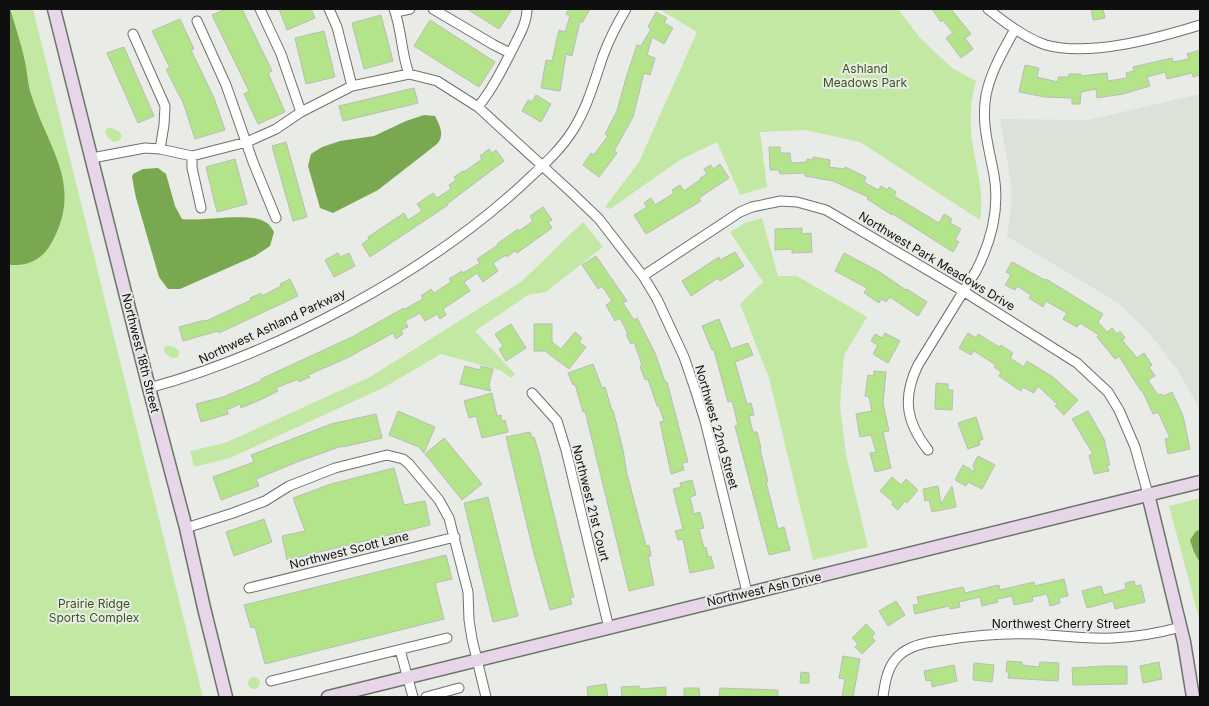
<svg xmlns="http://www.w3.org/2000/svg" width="1209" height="706" font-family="Inter,sans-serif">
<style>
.built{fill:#dce2d7}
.green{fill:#c2e8a4}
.water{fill:#7aa850}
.building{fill:#b3e48a;stroke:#babcb8}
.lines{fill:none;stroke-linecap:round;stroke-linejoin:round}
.street-casing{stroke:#6f716d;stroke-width:11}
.secondary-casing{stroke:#6f716d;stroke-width:15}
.street{stroke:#fff;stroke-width:9}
.secondary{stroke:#e6d6e8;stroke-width:12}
.labels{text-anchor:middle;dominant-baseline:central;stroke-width:4;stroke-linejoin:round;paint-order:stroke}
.park-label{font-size:12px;fill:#39571a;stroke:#e9ebe7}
.street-label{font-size:12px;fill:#0e0f0e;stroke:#e9ebe7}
</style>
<rect width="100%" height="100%" fill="#e9ebe7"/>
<path class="built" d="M1200,94V410L1179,372L1151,335L1118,303L1007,236L1011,207V183L1000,119L1088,120Z"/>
<path class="green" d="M9,9H33L203,697H9Z
M659,9H898L921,39L952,68L976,81C971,99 969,119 972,139C975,167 985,190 980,220L860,142L805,130L760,132L767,187L740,195L717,142L680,160L610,209L605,207L639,162L697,32Z
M107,128H112L120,132L122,136L120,140L114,142L108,138L105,132Z
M762,218L778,276H797L867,317L844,355L840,405L846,455L868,547L813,560L769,378L740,304L763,282L730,232L745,223Z
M583,222L603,247L546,292L528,295L475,331L515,374L511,378L500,370L441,354L383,388L230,458L194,467L190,451L225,443L370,377L521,282Z
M167,345L176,348L179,352L178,357L172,358L165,354L164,348Z
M1200,498V622L1169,506Z
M248 683a6 6 0 1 1 12 0a6 6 0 1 1-12 0Z"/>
<path class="water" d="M9,9H10L12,15C17,32 23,50 26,67C28,78 28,86 32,97C49,150 83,185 52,242C42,260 29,266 9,265Z
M424,115L435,116C440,126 445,135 437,144L378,190L333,213L320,208L308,166L311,154L322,147L340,141L374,136L406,121Z
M158,168L166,174L175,206L182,219C202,222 252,211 267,223C270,225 272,229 274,232L270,246L255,256L180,289H168L159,277L136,198L132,177L133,174L143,169Z
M1200,530V563L1194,552L1190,540L1196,531Z"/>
<path class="building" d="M226,9H242L272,71L268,73L285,112L258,124L244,94L249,91L212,15Z
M279,9H311L315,18L287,30Z
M467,9H512L499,29Z
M569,9H590L582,23L580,21L572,56L566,54L560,91L541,88L546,60L552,61L559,30L565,32L570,16L566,14Z
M932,9H951L971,34L965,38L973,49L961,58L946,38L953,33L943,20L941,22Z
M1091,9H1103L1105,18L1093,20Z
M656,12L667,18L664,23L673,28L664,44L652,37L647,55L655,58L650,75L644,73L633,117L614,151L617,153L599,177L583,165L591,153L594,155L608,136L605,134L617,111L626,78L637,45L641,46L651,29L648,27Z
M381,15L393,61L364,69L352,23Z
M180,19L194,49L191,50L214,98L225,130L195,139L182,99H181L166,69L170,68L152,31Z
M430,20L495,62L479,87L414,46Z
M324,31L335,77L306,84L295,38Z
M124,47L154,116L138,123L107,53Z
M1200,50V75L1193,77L1192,73L1167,79L1165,72L1147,77L1150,86L1123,94L1097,98L1096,89L1081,92L1080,104H1072V98L1045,97L1019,92L1025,65L1039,68L1037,77L1058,82V77H1069V74H1081V76L1107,73L1108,81L1127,78L1126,73L1134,71L1133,67L1172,58L1173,62L1189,59L1187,54Z
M414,88L418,103L343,121L339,106Z
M536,95L551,104L541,122L522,111L528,100L532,102Z
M286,142L307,217L293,221L272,146Z
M769,147H780V153H790L791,163L807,162V159L813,160V157L830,160L829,167L844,169L845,167L866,177L864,182L878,190L881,186L887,190L889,187L896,192L894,196L939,223L944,214L952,219L950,223L961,229L955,240L959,242L953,252L893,214L892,215L867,199L868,197L833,181L805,176V173L780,174L779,170H770Z
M489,149L492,153L496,150L504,161L447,204L448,205L370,257L362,244L369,239L368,237L404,213L408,220L422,211L417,204L433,193L437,198L451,189L449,185L456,180L454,177L463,171L464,172L482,159L480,156Z
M235,159L247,204L217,212L206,167Z
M720,164L729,178L699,198L701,201L646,234L634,215L647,207L644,203L651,198L655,205L674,193L672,190L680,185L684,191L701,179L700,178L707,174L704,169L711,165L713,169Z
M543,207L552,220L548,222L552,228L517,253L515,251L507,257L506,255L493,263L498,271L483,282L477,273L464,282L470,291L443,309L446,315L440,319L437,314L425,321L420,313L405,321L408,327L401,330L403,334L396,339L393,333L347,358L308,375L310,377L299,382L298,379L276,388L278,391L260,400L241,408L240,404L227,410L228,414L201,422L196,404L223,397L261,381V379L352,337L404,308L405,309L423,299L421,296L431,289L434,293L451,282L449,279L462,271L463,273L480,263L477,259L498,245L497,244L518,229L519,231L533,221L530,216Z
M802,228V234L811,233L812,252L792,253V249L775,250V229Z
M735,252L744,266L720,281L718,278L691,296L682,281L719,257L720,260Z
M338,253L340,257L349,253L355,266L334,277L325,260Z
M844,253L878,271L906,290L907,289L927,302L918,316L890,297L886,302L881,299L879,303L864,293L867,288L835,271Z
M596,256L627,301L623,303L634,320L637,318L655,353L665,382H667L688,462L682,463L684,470L671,474L660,422L664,421L659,406H657L648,379L645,380L640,366L642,365L634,342L631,344L626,335L628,334L620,318L615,321L606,305L612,301L602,286L598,289L582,265Z
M1012,262L1045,280L1046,279L1103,314L1098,322L1107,332L1112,328L1117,334L1120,331L1125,338L1122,340L1137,358L1144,353L1152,365L1149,367L1155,376L1148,380L1158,395L1162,394L1163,396L1172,392L1183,416L1190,449L1168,454L1165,439L1170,438L1158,412L1153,414L1142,390L1141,391L1119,356L1115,359L1097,337L1099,335L1080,323L1077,327L1063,319L1067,313L1046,301L1043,307L1029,298L1031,295L1017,286L1015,290L1005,285L1011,275L1006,272Z
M290,279L298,296L219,333L218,331L183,341L179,327L205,320L206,321L251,300L250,298L261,293L262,296L281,286L280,284Z
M719,319L731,349L748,343L753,355L735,362L747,404L751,403L754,415L749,416L753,432H757L761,448L760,449L768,482H766L778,529L784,527L790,550L769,555L735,426L738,425L732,401L728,402L714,350H712L702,326Z
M511,324L526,348L506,361L499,349L503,346L495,334Z
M534,324H552V342L561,349L575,332L582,338L579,342L586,347L569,369L545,351H534Z
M885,333L900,341L888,363L873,354L878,345L871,341L875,334L882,338Z
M968,333L976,338L978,334L999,347L1001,345L1013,353L1010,358L1024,367L1027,361L1053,377L1078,400L1064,415L1055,406L1057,404L1038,386L1034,393L1023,387L1021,391L1013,386L999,376L1001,372L994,367L996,365L974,351L971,355L959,348Z
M593,364L602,388L605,387L612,411L613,410L623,450L627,474L646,546L649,545L651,556H648L654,585L629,591L585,411L583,412L575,384L573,385L568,373Z
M465,366L480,370L481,366L493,369L489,385L491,391L460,384Z
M874,371L886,372L883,403L889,431L883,432L891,468L875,472L870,453L876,452L871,435L860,437L856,414L872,411L869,397L865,396L868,375L874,376Z
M936,383L948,384V390H953L952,410L935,409Z
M492,393L497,416L501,415L502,421L505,420L508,432L482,438L476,416L469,418L464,401Z
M398,411L435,427L424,453L419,447L389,435Z
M1088,411L1104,439L1110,465H1107L1109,471L1094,474L1089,455L1093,454L1072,419Z
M376,414L382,438L343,447L342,446L297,462L256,479L259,486L221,500L213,477L254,462L251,455L331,424Z
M976,417L983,439L979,441L980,445L968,449L958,423Z
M530,432L532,438L534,437L539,453L574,597L570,598L572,604L550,610L533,550L506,437Z
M444,438L482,484L462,500L425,454Z
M978,456L995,465L982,489L968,482L966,486L955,480L963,465L975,472L973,465Z
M394,468L404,505L425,501L430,525L287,560L282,536L305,531L293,498L331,484Z
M892,477L901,485L906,479L918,490L907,503L905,501L898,510L892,505L893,502L880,491Z
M692,480L696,495L690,497L694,514L700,512L704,528L699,529L704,548L706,547L708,557L711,556L714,568L690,573L683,539L678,540L675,531L683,529L673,489L681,487L680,483Z
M938,486L941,504L952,486L956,507L932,512L929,500L925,501L923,489Z
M488,497L518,616L493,622L464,503Z
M264,519L272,542L234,556L226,532Z
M446,555L452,579L435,583L444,619L265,664L255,627L251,628L244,605Z
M1064,579L1068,596L1059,598L1060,603L1050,606L1047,594L1032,597L1033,601L1014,605L1012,596L997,599L998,602L982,606L980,597L959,602L960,607L950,609L949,606L915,614L913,605L919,604L917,597L963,587L965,593L999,585L1000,590L1034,582L1035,586Z
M1134,581L1135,586L1141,585L1145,602L1115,609L1113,601L1087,608L1082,591L1101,586L1104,595L1126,589L1125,583Z
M896,601L905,615L888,626L879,611Z
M866,624L875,633L872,637L875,641L862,654L855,647L858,644L852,638Z
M843,656L860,659L853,697H842L845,679L839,678Z
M1007,661L1022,662V665L1039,667L1040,662L1059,663L1058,681L1008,678L1009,672H1006Z
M1159,662L1162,679L1143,683L1140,666Z
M974,663L994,665L992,682L973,680Z
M954,665L957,681L932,687L931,680L926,681L924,671Z
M1103,666H1127V684L1073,685L1072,668Z
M801,672L809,673V683H800Z
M606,684L608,697H588L587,687Z
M639,686L640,689L666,687V697H622L621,687Z
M684,688H699L700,697H684Z
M720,688L778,690V697H719Z"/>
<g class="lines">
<defs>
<path id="street" d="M260,9L281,54L301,112
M329,9L337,27L352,86
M394,9C402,30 401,53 409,74
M433,9L494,45L510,53
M988,9C1004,22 1027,39 1046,45C1090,57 1158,38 1200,25
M396,12L410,9
M197,21L226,85L253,162L276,218
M133,34L165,106L164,125L160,149
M478,107C493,88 503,68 514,46C520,34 527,22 527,9
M192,156V168L201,208
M92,158L145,148L160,149L192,156L247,142L276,129L301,112L352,86L409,74L437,81L478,107L572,193L599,219L643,276L657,299L684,357L695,389L705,421L747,592
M643,276L740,212L752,207L781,201L797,202L826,210L963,291L1077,363L1108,392L1119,410L1135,447L1148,494
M149,388C277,353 424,275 522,185C540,168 560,151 573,130C588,106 594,82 603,56C609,40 617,24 626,9
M532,393L557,421L566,450L609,628
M928,450C906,422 902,398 918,365L976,271C992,240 1000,209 994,175C989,148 981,123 986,95C991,71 1003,51 1015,29
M186,528L233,513L265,501L289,486L335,468L387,455L403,459L409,464L439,500L449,518L468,592L469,620L472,639L486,697
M249,588L455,537
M400,650L413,697
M271,681L447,638
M426,697L459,688
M883,697C885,681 888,663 902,653C914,644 931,642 945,640C976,635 1006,633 1037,634C1062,636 1088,639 1113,638C1136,637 1159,633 1181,627"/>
<path id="secondary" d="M54,9L149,388L186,528L204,608L226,697
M1148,494L1184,642L1193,697
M328,697L1200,482"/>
</defs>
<use href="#street" class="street-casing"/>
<use href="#secondary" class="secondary-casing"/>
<use href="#street" class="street"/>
<use href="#secondary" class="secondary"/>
</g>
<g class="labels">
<g class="park-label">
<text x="865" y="68">Ashland<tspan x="865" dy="14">Meadows Park</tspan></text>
<text x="94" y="603">Prairie Ridge<tspan x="94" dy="14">Sports Complex</tspan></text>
</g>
<g class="street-label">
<text transform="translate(937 261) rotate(31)">Northwest Park Meadows Drive</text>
<text transform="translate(272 326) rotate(-25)">Northwest Ashland Parkway</text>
<text transform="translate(141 353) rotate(76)">Northwest 18th Street</text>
<text transform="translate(717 427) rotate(74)">Northwest 22nd Street</text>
<text transform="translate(591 503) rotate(76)">Northwest 21st Court</text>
<text transform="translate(349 550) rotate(-14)">Northwest Scott Lane</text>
<text transform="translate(764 589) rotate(-13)">Northwest Ash Drive</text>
<text x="1061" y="623">Northwest Cherry Street</text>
</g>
</g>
<rect width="1209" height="706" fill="none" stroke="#0e0f0e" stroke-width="20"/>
</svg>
